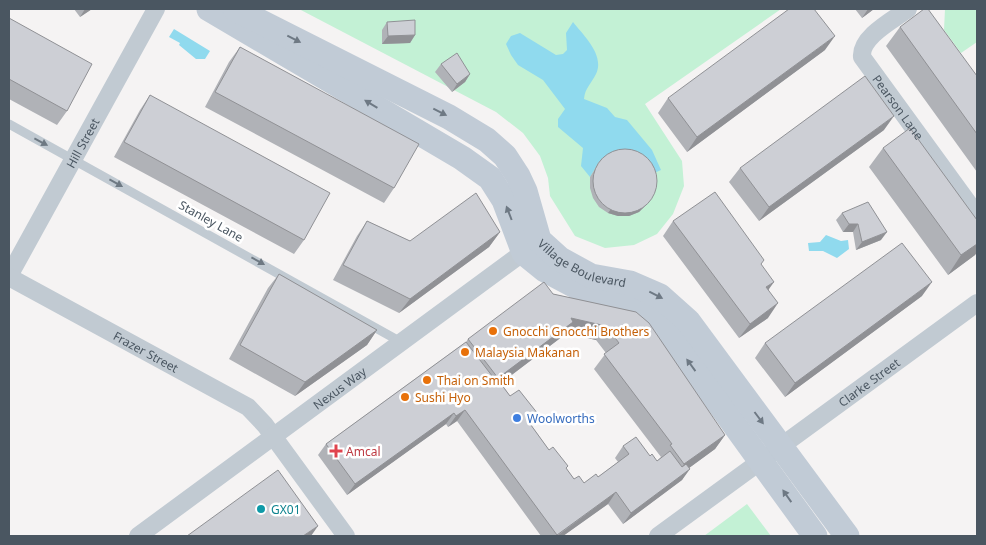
<svg xmlns="http://www.w3.org/2000/svg" width="986" height="545" font-family="'Noto Sans',sans-serif">
<style>
.green{fill:#c3f1d5}
.water{fill:#90daee}
.lines{fill:none;stroke-linecap:round;stroke-linejoin:round}
.lane{stroke:#c1cad2;stroke-width:9}
.street{stroke:#c1cad2;stroke-width:18}
.secondary{stroke:#c1cbd6;stroke-width:25}
.wall{fill:#b0b2b7;fill-rule:evenodd}
.shaded-wall{fill:#909195}
.building{fill:#cdcfd5;stroke:#909195}
.oneway{fill:#6e7984}
.oneway2{fill:#6e7983}
.food-dot{fill:#e8710a;stroke:#fff;stroke-width:2}
.shop-dot{fill:#3f7fe0;stroke:#fff;stroke-width:2}
.health-dot{fill:#e0444e;stroke:#fff;stroke-width:2}
.culture-dot{fill:#0f9aa8;stroke:#fff;stroke-width:2}
.labels{text-anchor:middle;dominant-baseline:central;stroke-width:5;stroke-linejoin:round;paint-order:stroke}
.street-label{font-size:12px;fill:#4a5661;stroke:#fff}
.food-label{font-size:12px;fill:#c56008;stroke:#fff;text-anchor:start}
.shop-label{font-size:12px;fill:#366cbe;stroke:#fff;text-anchor:start}
.health-label{font-size:12px;fill:#be3a42;stroke:#fff;text-anchor:start}
.culture-label{font-size:12px;fill:#0d838f;stroke:#fff;text-anchor:start}
</style>
<rect width="100%" height="100%" fill="#f5f3f3"/>
<path class="green" d="M299,9H781L645,104L682,161L684,186L673,214L657,234L634,245L605,248L575,236L550,196L548,178L540,156L523,133L496,112Z
M945,9H977V42L961,53L944,30Z
M747,504L771,536H704Z"/>
<path class="water" d="M573,22C584,36 605,55 596,74C591,84 585,88 584,99L607,108L615,117L627,120L652,150L661,170L652,174L599,162L590,177L581,166L583,148L558,127V119L565,109L543,80L518,65L511,55L506,44L511,36L520,33L556,55L563,54L567,50L566,33Z
M174,29L210,51L205,59H196L179,45L180,43L169,37Z
M826,235L841,241L848,240L849,249L837,258L823,251H809L808,243L820,242Z"/>
<g class="lines">
<path class="lane" d="M9,124L401,342"/>
<g class="street">
<path id="s1" d="M908,9C893,20 860,37 862,57L977,215"/>
<path id="s2" d="M9,276L156,9"/>
<path id="s3" d="M9,277L248,407L265,425L346,536"/>
<path id="s4" d="M138,536L532,246"/>
<path id="s5" d="M658,536L977,303"/>
</g>
<g class="secondary">
<path d="M209,9L462,158L490,178L504,200L524,253L545,270L579,288L621,298L636,305L658,323L681,351L815,536"/>
<path id="s6" d="M235,9L449,117L487,140L505,156L518,176L525,191L539,240L560,259L591,276L630,283L660,296L688,321L847,536"/>
</g>
</g>
<path class="wall" d="M74,9H92L80,17Z
M855,9H874L862,18Z
M9,18L67,111L57,125L9,99Z
M387,22L415,35L410,43L382,44V30Z
M900,27L977,76V172L886,46Z
M240,47L394,188L384,203L205,107L229,62Z
M825,50L687,152L658,113L668,98Z
M441,64L470,74L465,82L452,92L435,72Z
M150,95L304,240L294,254L114,157L140,110Z
M884,130L759,221L729,182L740,168Z
M883,148L977,220V252L975,255L948,275L869,167Z
M602,158L650,200L647,204L639,212L629,216H618L608,213L599,207L593,198L590,188V177Z
M842,213L881,240L856,250L853,232H843L836,220Z
M367,221L410,241L500,232L489,247L399,313L333,280L357,236Z
M673,221L761,264L769,290L768,318L739,338L663,236Z
M279,274L377,330L367,345L295,396L229,359L268,288Z
M553,294L636,312L725,435L715,449L689,468L682,480L623,524L608,504L563,536H541L457,421L448,427L446,424L347,495L318,455L326,444L466,342L468,339ZM565,333L596,340L606,353L594,369L661,457L657,461L650,456L623,446L615,458L618,462L598,477L584,483L574,479L566,468L568,466L549,450L531,425L538,414L510,396L501,383L563,336Z
M922,296L785,397L755,358L765,343Z"/>
<path class="shaded-wall" d="M85,9H92L80,17Z
M868,9H874L862,18Z
M415,35L410,43L382,44L388,36Z
M835,36L825,50L687,152L697,137Z
M470,74L465,82L452,92L457,84Z
M894,116L884,130L759,221L769,207Z
M650,200L647,204L639,212L629,216H618L608,213L611,209Z
M849,224H858L853,232H843Z
M500,232L489,247L399,313L410,299Z
M887,232L881,240L856,250L862,242Z
M977,244V252L975,255L948,275L961,255Z
M774,282L764,296L766,287Z
M932,282L922,296L785,397L795,383Z
M778,303L768,318L739,338L750,324Z
M571,318L606,326L596,340L565,333L563,336L488,393L498,378Z
M377,330L367,345L295,396L305,382Z
M465,410L457,421L448,427L456,416Z
M454,413L446,424L347,495L355,484Z
M538,414L530,426L528,421Z
M725,435L715,449L674,479L684,464Z
M690,469L682,480L623,524L631,513Z
M616,492L608,504L563,536H557Z
M318,526L311,536H303Z"/>
<path class="building" d="M789,9H814L835,36L697,137L668,98Z
M924,9H928L977,76V134L900,27Z
M9,18L92,64L67,111L9,79Z
M415,20V35L388,36L387,22Z
M240,47L419,144L394,188L215,92Z
M457,53L470,74L457,84L441,64Z
M865,76L894,116L769,207L740,168Z
M150,95L330,193L304,240L124,142Z
M910,128L977,220V244L961,255L883,148Z
M593 181a32 32 0 1 1 64 0a32 32 0 1 1-64 0Z
M715,192L764,260L761,264L774,282L766,287L778,303L750,324L673,221Z
M476,193L500,232L410,299L343,265L367,221L410,241Z
M868,202L887,232L862,242L858,224H849L842,213Z
M902,243L932,282L795,383L765,343Z
M279,274L377,330L305,382L240,345Z
M544,282L553,294L636,312L649,323L725,435L684,464L670,445L672,444L604,354L619,343L606,326L571,318L573,322L498,378L468,339Z
M466,342L496,381L498,380L510,396L519,390L538,414L528,421L549,450L553,447L568,466L566,468L574,479L579,476L584,483L596,474L598,477L629,454L623,446L636,437L650,456L652,454L657,461L670,451L682,467L686,464L690,469L631,513L616,492L557,535L465,410L456,416L454,413L355,484L326,444Z
M278,470L318,526L303,536H187Z"/>
<defs><path id="oneway-solid" d="M-6-.8H1V-3.2L6.5 0L1 3.2V.8H-6Z" transform="scale(1.25)"/></defs>
<g class="oneway">
<use href="#oneway-solid" transform="translate(294 39) rotate(27)"/>
<use href="#oneway-solid" transform="translate(371 104) rotate(-149)"/>
<use href="#oneway-solid" transform="translate(440 112) rotate(27)"/>
<use href="#oneway-solid" transform="translate(509 213) rotate(-111)"/>
<use href="#oneway-solid" transform="translate(656 295) rotate(27)"/>
<use href="#oneway-solid" transform="translate(691 365) rotate(-126)"/>
<use href="#oneway-solid" transform="translate(759 418) rotate(53)"/>
<use href="#oneway-solid" transform="translate(787 496) rotate(-125)"/>
</g>
<g class="oneway2">
<use href="#oneway-solid" transform="translate(41 142) rotate(28)"/>
<use href="#oneway-solid" transform="translate(116 183) rotate(29)"/>
<use href="#oneway-solid" transform="translate(258 261) rotate(29)"/>
</g>
<g class="food-dot">
<circle cx="493" cy="331" r="5"/>
<circle cx="465" cy="352" r="5"/>
<circle cx="427" cy="380" r="5"/>
<circle cx="405" cy="397" r="5"/>
</g>
<circle class="shop-dot" cx="517" cy="418" r="5"/>
<path class="health-dot" d="M333.5 443.5h5v5h5v5h-5v5h-5v-5h-5v-5h5z"/>
<circle class="culture-dot" cx="261" cy="509" r="5"/>
<g class="labels">
<g class="street-label">
<text stroke="none"><textPath href="#s1" startOffset="131">Pearson Lane</textPath></text>
<text stroke="none"><textPath href="#s2" startOffset="152">Hill Street</textPath></text>
<text transform="translate(211 221) rotate(29)">Stanley Lane</text>
<text stroke="none"><textPath href="#s6" startOffset="450">Village Boulevard</textPath></text>
<text stroke="none"><textPath href="#s3" startOffset="156">Frazer Street</textPath></text>
<text stroke="none"><textPath href="#s5" startOffset="261">Clarke Street</textPath></text>
<text stroke="none"><textPath href="#s4" startOffset="250">Nexus Way</textPath></text>
</g>
<g class="food-label">
<text x="503" y="331">Gnocchi Gnocchi Brothers</text>
<text x="475" y="352">Malaysia Makanan</text>
<text x="437" y="380">Thai on Smith</text>
<text x="415" y="397">Sushi Hyo</text>
</g>
<g class="shop-label">
<text x="527" y="418">Woolworths</text>
</g>
<g class="health-label">
<text x="346" y="451">Amcal</text>
</g>
<g class="culture-label">
<text x="271" y="509">GX01</text>
</g>
</g>
<rect width="986" height="545" fill="none" stroke="#4a5661" stroke-width="20"/>
</svg>
